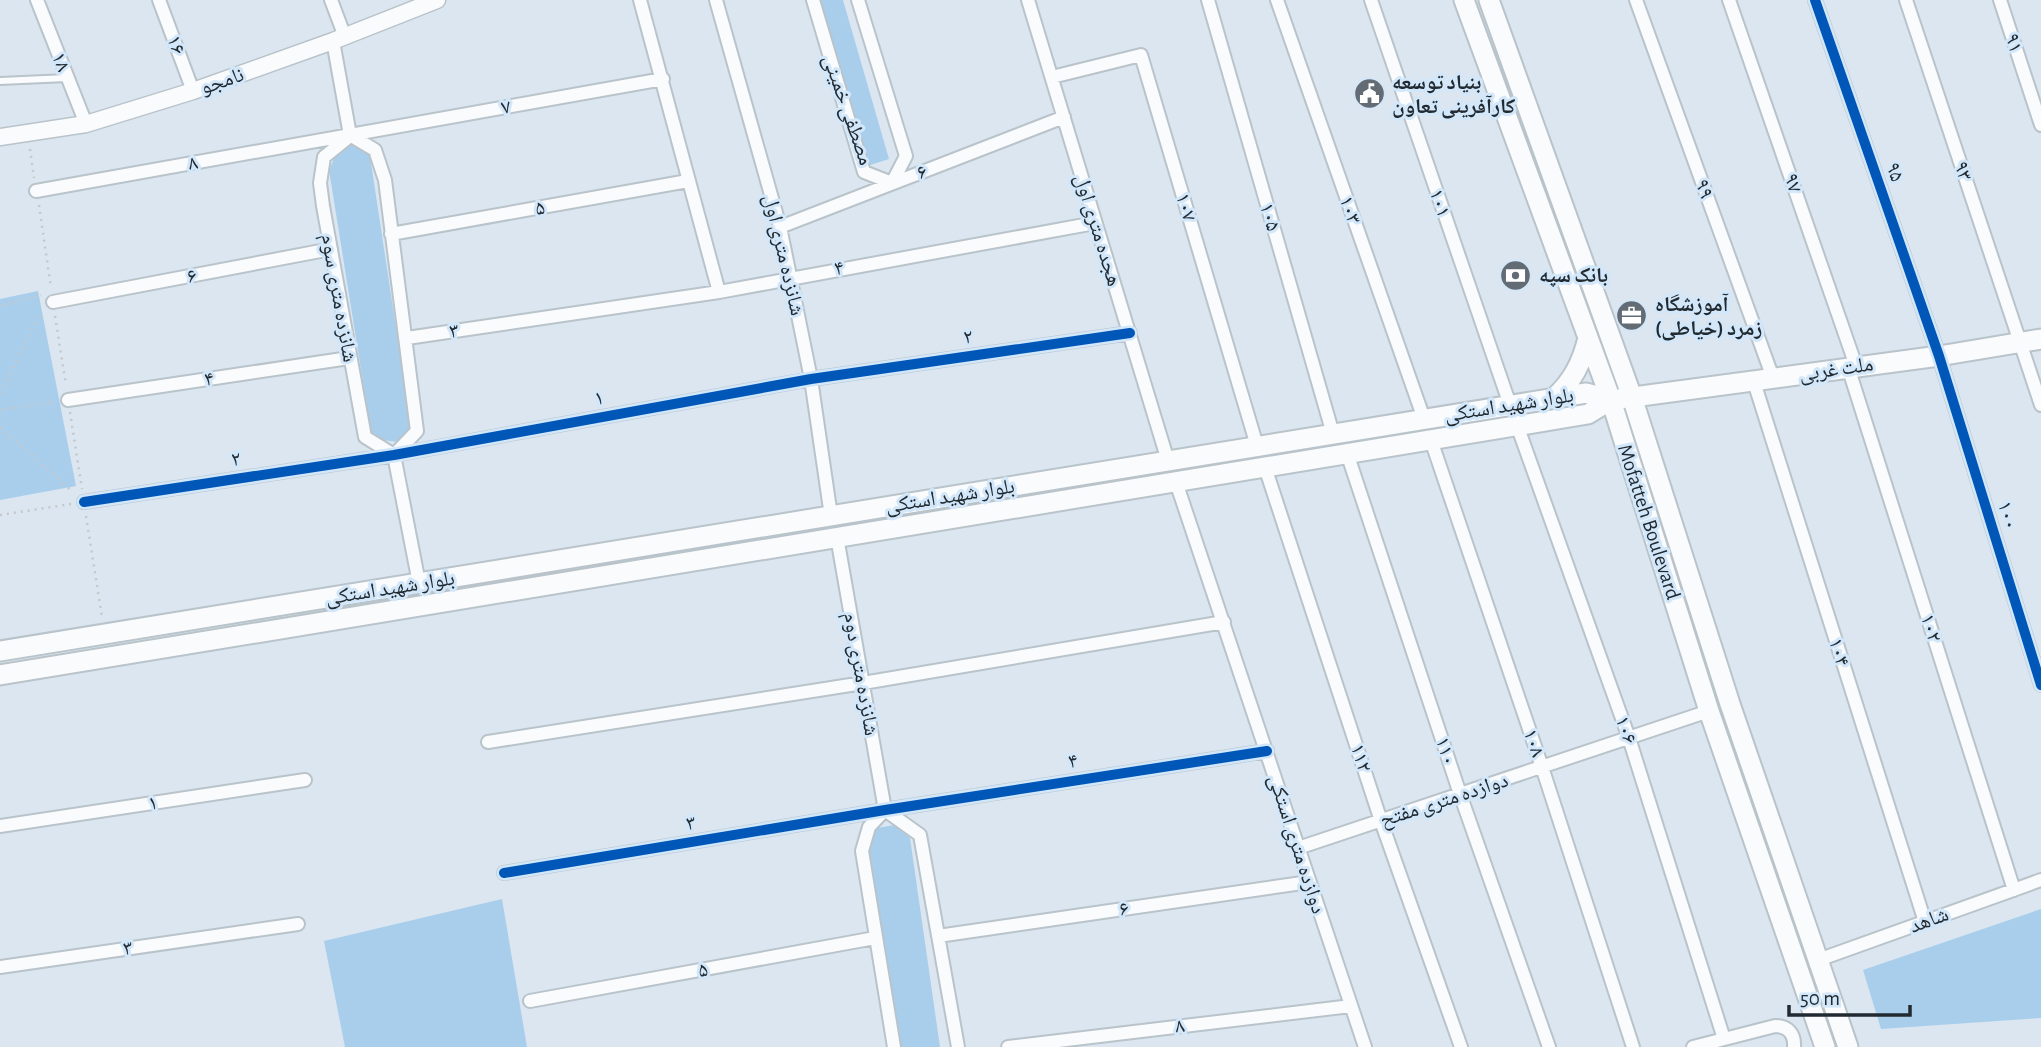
<svg xmlns="http://www.w3.org/2000/svg" width="2041" height="1047" font-family="'Alegreya Sans','Noto Naskh Arabic',sans-serif">
<style>
.green{fill:#a9ceec}
.lines{fill:none;stroke-linecap:round;stroke-linejoin:round}
.service-casing{stroke:#b9c3ca;stroke-width:10}
.minor-casing{stroke:#b9c3ca;stroke-width:16}
.tertiary-casing{stroke:#b9c3ca;stroke-width:19}
.secondary-casing{stroke:#b9c3ca;stroke-width:23}
.path{stroke:#c5c8cb;stroke-width:2.5;stroke-dasharray:2 5;stroke-linecap:butt}
.service{stroke:#fafbfd;stroke-width:6}
.minor{stroke:#fafbfd;stroke-width:12}
.tertiary{stroke:#fafbfd;stroke-width:16}
.secondary{stroke:#fafbfd;stroke-width:19}
.cycleway-casing{stroke:#d2e7f9;stroke-width:15}
.cycleway{stroke:#0057b8;stroke-width:10}
.labels{text-anchor:middle;dominant-baseline:central;stroke-width:6;stroke-linejoin:round;paint-order:stroke}
.street-label{font-size:21px;fill:#222a31;stroke:#d2e7f9}
.poi-label{font-size:21px;font-weight:bold;fill:#222a31;stroke:#d2e7f9;text-anchor:start}
</style>
<rect width="100%" height="100%" fill="#dbe6f0"/>
<path class="green" d="M818,0H843L889,159L867,166Z
M341,143C354,142 360,147 370,156L411,427L399,442L380,440L371,432L329,170Z
M38,291L76,486L0,500V299Z
M895,825L910,838L940,1047H892L869,898L867,835L877,828Z
M502,899L527,1047H345L324,941Z
M2041,909V1018L1881,1029L1863,970Z"/>
<g class="lines">
<defs>
<path id="service" d="M0,81L67,78"/>
<path id="minor" d="M37,0L86,124
M159,0L193,91
M331,0L345,37
M640,0L719,292
M716,0L780,227L811,379L831,516
M813,0L864,172L892,183L906,156L858,0
M1028,0L1168,461
M1208,0L1333,434
M1277,0L1424,419
M1371,0L1510,405
M1636,0L1773,378
M1729,0L1856,366
M1815,0L1939,356L2041,685
M1906,0L2041,405
M2000,0L2041,125
M333,41L350,135
M1052,77L1141,55L1257,446
M350,135L375,150L385,180L417,431L395,454
M350,136L324,157L320,183L323,206L365,437L394,455L419,583
M36,191L663,79
M780,227L1064,117
M391,234L688,181
M53,302L331,249
M407,338L719,292L1095,223
M1848,367L2014,890
M1754,382L1925,922
M68,400L349,358
M1517,425L1629,738L1724,1039
M1431,440L1542,767L1633,1047
M1347,453L1460,794L1549,1047
M1265,467L1381,821L1461,1047
M1176,482L1365,1047
M84,502L394,455L811,379L1130,333
M837,537L885,810L920,835L958,1047
M488,742L863,683L1224,622
M885,810L869,827L862,851L894,1047
M0,826L305,780
M1298,848L1709,711
M504,873L885,810L1267,751
M938,936L1309,882
M1818,960L2041,880
M0,967L298,924
M530,1001L875,938
M1008,1047L1351,1006
M1693,1047L1775,1026C1788,1026 1795,1034 1794,1047"/>
<path id="tertiary" d="M0,137L86,124L193,91L333,41L437,0"/>
<path id="secondary" d="M1464,0L1611,400L1709,711L1825,1047
M1489,0L1632,397L1730,704L1848,1047
M1554,398C1573,381 1582,362 1588,338
M0,651L1586,393L1611,400
M0,675L1588,414L1611,400L1939,356L2041,339"/>
</defs>
<use href="#service" class="service-casing"/>
<use href="#minor" class="minor-casing"/>
<use href="#tertiary" class="tertiary-casing"/>
<use href="#secondary" class="secondary-casing"/>
<path class="path" d="M30,149L34,178
M39,205L51,288
M0,306L41,295
M55,316L66,385
M0,393L41,312
M0,410L56,402
M70,412L82,489
M0,427L73,492
M0,515L71,504
M86,516L102,617"/>
<use href="#service" class="service"/>
<use href="#minor" class="minor"/>
<use href="#tertiary" class="tertiary"/>
<use href="#secondary" class="secondary"/>
<defs>
<path id="cycleway" d="M1815,0L1939,356L2041,685
M84,502L394,455L811,379L1130,333
M504,873L885,810L1267,751"/>
</defs>
<use href="#cycleway" class="cycleway-casing"/>
<use href="#cycleway" class="cycleway"/>
</g>
<defs>
<symbol id="civic-disc" viewBox="-11 -11 22 22"><circle r="9.5" fill="#636c74" stroke="#d2e7f9"/><path d="M-.6-6.5H3V-4.5H.6V-3L4-1V1h2V6H-6V1h2V-1L-.6-3ZM-1.2 2.5V6h2.4V2.5Z" fill="#fff"/></symbol>
<symbol id="bank-disc" viewBox="-11 -11 22 22"><circle r="9.5" fill="#636c74" stroke="#d2e7f9"/><path d="M-6-4H6V4H-6ZM0-2.3a2.3 2.3 0 1 0 0 4.6a2.3 2.3 0 1 0 0-4.6Z" fill="#fff"/></symbol>
<symbol id="office-disc" viewBox="-11 -11 22 22"><circle r="9.5" fill="#636c74" stroke="#d2e7f9"/><path d="M-6-3h4V-5.5h4V-3h4V5H-6ZM-1-4.5V-3h2v-1.5ZM-6 0V1H6V0Z" fill="#fff"/></symbol>
</defs>
<g fill-rule="evenodd">
<use href="#civic-disc" x="1352" y="76" width="35" height="35"/>
<use href="#bank-disc" x="1498" y="258" width="35" height="35"/>
<use href="#office-disc" x="1614" y="298" width="35" height="35"/>
</g>
<g class="labels">
<g class="street-label">
<text transform="translate(2014 43) rotate(72)">۹۱</text>
<text transform="translate(176 45) rotate(70)">۱۶</text>
<text transform="translate(61 62) rotate(69)">۱۸</text>
<text transform="translate(222 81) rotate(-19)">نامجو</text>
<text transform="translate(506 107) rotate(-10)">۷</text>
<text transform="translate(848 110) rotate(71)">مصطفی خمینی</text>
<text transform="translate(193 163) rotate(-10)">۸</text>
<text transform="translate(1963 171) rotate(72)">۹۳</text>
<text transform="translate(922 172) rotate(-21)">۶</text>
<text transform="translate(1895 172) rotate(71)">۹۵</text>
<text transform="translate(1793 183) rotate(72)">۹۷</text>
<text transform="translate(1704 189) rotate(70)">۹۹</text>
<text transform="translate(1440 203) rotate(71)">۱۰۱</text>
<text transform="translate(1186 207) rotate(73)">۱۰۷</text>
<text transform="translate(540 208) rotate(-10)">۵</text>
<text transform="translate(1350 210) rotate(71)">۱۰۳</text>
<text transform="translate(1270 217) rotate(74)">۱۰۵</text>
<text transform="translate(1098 230) rotate(73)">هجده متری اول</text>
<text transform="translate(784 255) rotate(77)">شانزده متری اول</text>
<text transform="translate(839 268) rotate(-10)">۴</text>
<text transform="translate(192 276) rotate(-11)">۶</text>
<text transform="translate(339 298) rotate(80)">شانزده متری سوم</text>
<text transform="translate(454 331) rotate(-8)">۳</text>
<text transform="translate(968 337) rotate(-8)">۲</text>
<text transform="translate(1836 369) rotate(-8)">ملت غربی</text>
<text transform="translate(209 379) rotate(-8)">۴</text>
<text transform="translate(599 398) rotate(-10)">۱</text>
<text transform="translate(1509 405) rotate(-9)">بلوار شهید استکی</text>
<text transform="translate(236 459) rotate(-9)">۲</text>
<text transform="translate(950 496) rotate(-9)">بلوار شهید استکی</text>
<text transform="translate(2008 515) rotate(73)">۱۰۰</text>
<text transform="translate(1649 522) rotate(72)">Mofatteh Boulevard</text>
<text transform="translate(390 588) rotate(-9)">بلوار شهید استکی</text>
<text transform="translate(1931 628) rotate(72)">۱۰۲</text>
<text transform="translate(1839 652) rotate(73)">۱۰۴</text>
<text transform="translate(861 674) rotate(80)">شانزده متری دوم</text>
<text transform="translate(1626 730) rotate(71)">۱۰۶</text>
<text transform="translate(1534 743) rotate(71)">۱۰۸</text>
<text transform="translate(1446 751) rotate(72)">۱۱۰</text>
<text transform="translate(1361 758) rotate(72)">۱۱۲</text>
<text transform="translate(1073 761) rotate(-9)">۴</text>
<text transform="translate(1444 800) rotate(-18)">دوازده متری مفتح</text>
<text transform="translate(153 803) rotate(-9)">۱</text>
<text transform="translate(691 823) rotate(-9)">۳</text>
<text transform="translate(1297 844) rotate(72)">دوازده متری استکی</text>
<text transform="translate(1124 909) rotate(-8)">۶</text>
<text transform="translate(1929 920) rotate(-20)">شاهد</text>
<text transform="translate(128 948) rotate(-9)">۳</text>
<text transform="translate(703 970) rotate(-10)">۵</text>
<text transform="translate(1180 1026) rotate(-7)">۸</text>
</g>
<g class="poi-label">
<text x="1392" y="82">بنیاد توسعه<tspan x="1392" dy="24">کارآفرینی تعاون</tspan></text>
<text x="1539" y="275">بانک سپه</text>
<text x="1655" y="304">آموزشگاه<tspan x="1655" dy="24">زمرد (خیاطی)</tspan></text>
</g>
</g>
<path d="M1789 1005v10h121v-10" fill="none" stroke="#222a31" stroke-width="3.5"/>
<text x="1800" y="1005" font-size="21" fill="#222a31" stroke="#d2e7f9" stroke-width="5" paint-order="stroke">50 m</text>
</svg>
